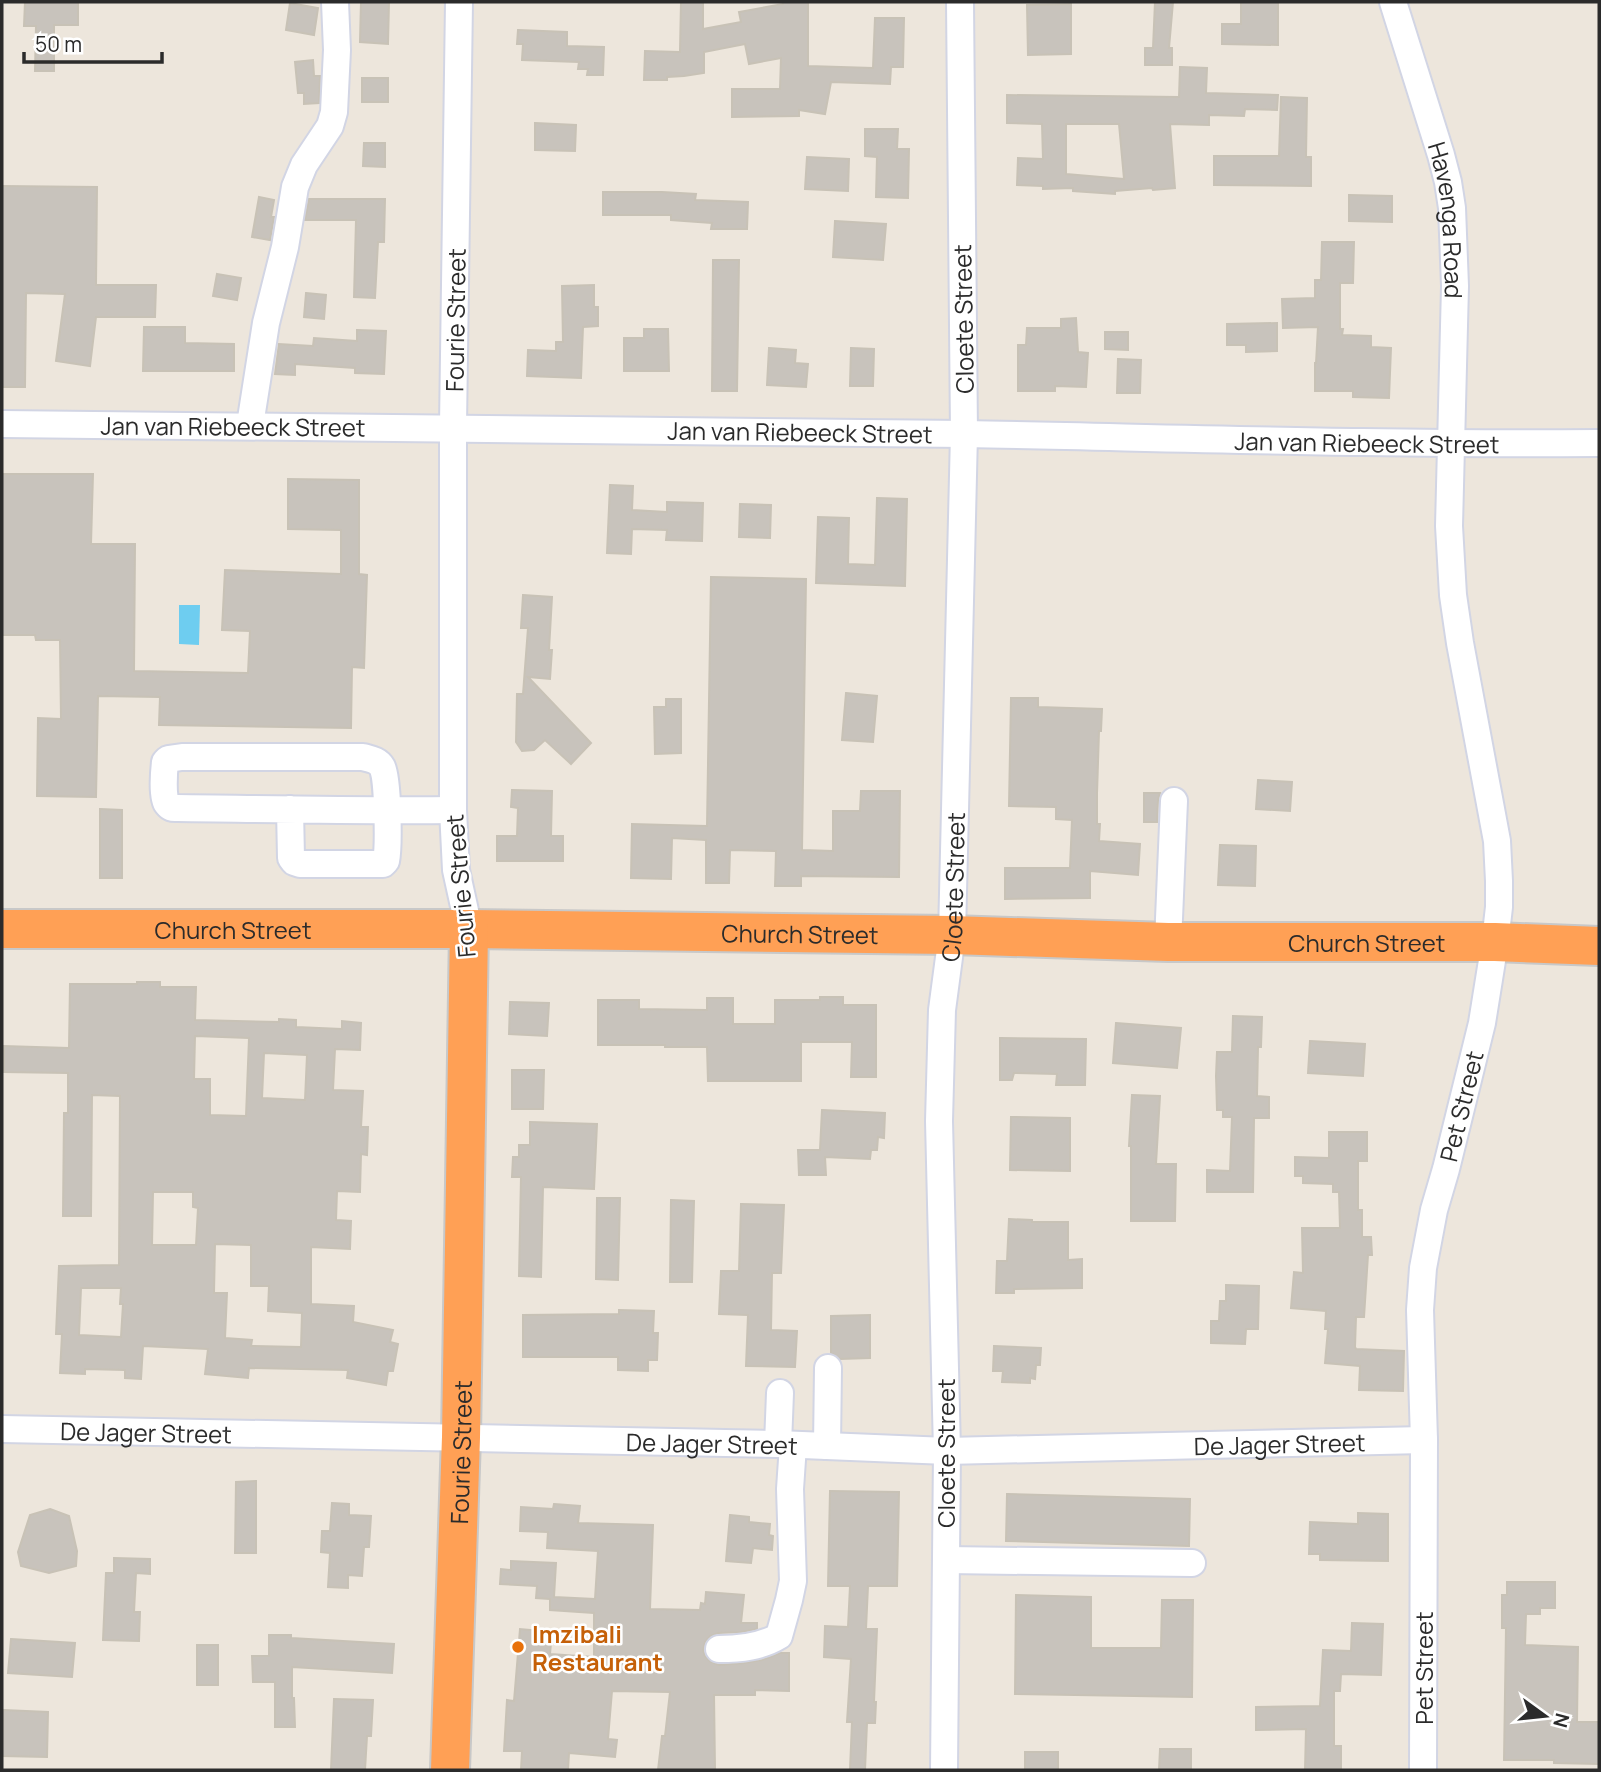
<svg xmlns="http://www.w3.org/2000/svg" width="1601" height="1772" font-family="Manrope,sans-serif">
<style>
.water{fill:#6ecdf0}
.building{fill:#c8c3bc;stroke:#c8c2b6;stroke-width:2;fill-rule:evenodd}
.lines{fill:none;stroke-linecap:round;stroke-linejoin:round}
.minor-casing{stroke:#d2d5e4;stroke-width:30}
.highway-casing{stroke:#c8c8c8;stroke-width:42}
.minor{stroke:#fff;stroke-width:26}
.highway{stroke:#ffa055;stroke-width:38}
.food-dot{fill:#e8710a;stroke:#fff;stroke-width:2.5}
.labels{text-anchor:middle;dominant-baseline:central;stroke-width:5;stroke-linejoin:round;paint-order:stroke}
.street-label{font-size:24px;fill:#2b2b2b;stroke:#fff}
.food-label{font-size:24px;font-weight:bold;fill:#c56008;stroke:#fff;text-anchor:start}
</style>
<rect width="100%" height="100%" fill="#ede6dc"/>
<path class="water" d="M179,605H200L199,645L179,644Z"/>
<path class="building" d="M25,2H78V25H54V71H35L36,26H24Z
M361,2H389L388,44L360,42Z
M681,2H703V29L741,22L739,12L783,4V2H808V66L873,68L875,18H904L903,67H891L890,84L831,82L825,114L799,110V116L732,117V89H780L781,58L749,64L745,44L704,52V73L684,76L667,77V80H644L645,51L680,52Z
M1155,2H1173L1169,48H1172V65H1145V48H1153Z
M1241,2H1278V45L1222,44V24H1241Z
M290,3L318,8L314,35L286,30Z
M1071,4V54L1028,55L1027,5Z
M518,30L567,32V46L604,47L603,75H587L588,69H578L579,62L522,60L523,44H517Z
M313,60L314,76H320L319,103L304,104V93H298L295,62Z
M1180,67L1207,68L1206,93L1278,95L1277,110L1245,109L1244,116L1209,115V125L1170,124L1175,188L1153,190L1152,188L1115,191V194L1073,191V188L1043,189V186L1017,185L1018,158L1043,159L1042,124L1007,123V95L1179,97ZM1066,124H1119L1124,179L1066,174Z
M362,78H388V102H362Z
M1281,97L1307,98L1306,157H1311V186L1214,185V156H1279Z
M535,123L576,125L575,151L535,150Z
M865,129H898L897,149H909L908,198L876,197L877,157L865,156Z
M364,143H385V167L363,166Z
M807,157L849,159L848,191L805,189Z
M2,186L97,187L96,285H156L155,317H96L90,366L56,361L65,294L26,293L25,387H2Z
M603,192H662L696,194L695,200L748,202L747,229H711L712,223L671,220V215H603Z
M1349,195L1392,196V222L1349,221Z
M259,197L274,200L271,217H274L270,240L252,237Z
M309,199H385L384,242H378L375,298L354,297L356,220H305Z
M835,221L886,224L883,260L833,257Z
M1322,242H1354L1353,283H1340V329H1343L1342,335L1371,336V347L1391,348L1389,398L1353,397V391H1315V363H1316L1318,327L1283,328L1282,299L1315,298V280H1321Z
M713,260H739L737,391H712Z
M217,274L241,278L237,300L213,296Z
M594,285V307H598V326L583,327L581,378L527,376L528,350L556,351V342H563L562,286Z
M306,293L326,295L324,319L304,317Z
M1076,318L1078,352L1088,353L1086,387L1055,386V391H1018V345H1026L1027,328H1061V319Z
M1277,323V351L1246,352V345H1227V324Z
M144,327H185V343L234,344V371H143Z
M644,329H668L669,371H624V338H644Z
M357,330L386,331L384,374L355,373V368L295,364V375L275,374L279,344L313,346L314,338L357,341Z
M1105,332H1128V350L1105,349Z
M769,348L796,350L795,363L808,364L806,387L767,385Z
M851,348L874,349L873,386H850Z
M1118,359L1141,360L1140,393H1117Z
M2,474H93L91,544H135L134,671L248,673L250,631L222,630L225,570L341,574V530L288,529V479L359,480V574L367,575L364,668L352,667L351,728L159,725L160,697L98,696L96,797L37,796L38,718L61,719L60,640H36L35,635H2Z
M610,485L633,486L632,510L667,512V502L703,503L702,541L666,540L667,530L632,529L631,554L607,553Z
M877,498L907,499L905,586L816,583L818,517L849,518L848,564L875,565Z
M740,504L771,505L770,538L739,537Z
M711,577L806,579L802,850L833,851V811H860L861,791H900L899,877L801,876V886H775L776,851L730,850L729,883H706V840L672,838L671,879L631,878L632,824L707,826Z
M523,595L552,597L549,650H552L550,679L528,677L591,743L571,764L545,740L534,750L522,751L516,742L517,694H523L528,628H521Z
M846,693L877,696L873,742L842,740Z
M1011,698H1038V707L1102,709L1101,731H1099L1097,794V824H1100L1099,841L1140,844L1138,875L1090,871V898L1005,899V868H1070L1072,820L1056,819V807L1009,806Z
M666,699H681V753L655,754L654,707H666Z
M1258,780L1292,782L1290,811L1256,809Z
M512,790L552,791L551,836H563V861H497V836H517L518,808L511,807Z
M1144,793H1160L1158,800L1157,822H1144Z
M100,809L122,810V878H100Z
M1220,845L1256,846L1255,886L1218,885Z
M137,982H160V987H196L195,1020L279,1022V1019L296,1020V1027L342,1029V1021L361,1023L360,1050L335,1049L333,1090L363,1091L361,1127H368L367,1155L361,1154L360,1192L337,1191L336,1220L351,1221L350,1249L311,1247V1304L354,1306L353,1322L393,1330L390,1342L398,1344L393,1371H388L386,1385L347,1378L348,1370L249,1368L248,1378L205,1374L208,1349L143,1346L141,1379L125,1378V1370L85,1369V1374L60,1373L62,1334H56L59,1266L119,1265L120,1096L92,1095L91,1216H63L64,1113H68V1073L4,1072V1046L69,1048L70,984H137ZM195,1036L249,1038L246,1116L210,1115V1079H194ZM264,1053L307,1055L305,1100L262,1098ZM153,1192H193V1207L198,1208L196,1245H152ZM215,1244L251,1245V1286H269L268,1311L302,1313L301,1347L251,1346L252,1340L225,1338L227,1293H214ZM81,1288H121L120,1304H123L121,1337L79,1335Z
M820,997H843V1005H876V1077H851L852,1042H801V1081H708L707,1047H665V1045H598V1000H639V1009L707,1010V998H733V1024H775V1000H820Z
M510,1002L549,1003L547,1036L509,1034Z
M1233,1016L1262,1017L1261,1047H1258L1257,1096L1269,1097V1118H1254L1253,1192H1207V1170L1230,1171L1232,1117H1223V1110H1217L1216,1076L1217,1052H1232Z
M1116,1023L1181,1028L1177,1068L1113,1063Z
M1000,1038L1086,1039L1085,1085H1056L1057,1074L1014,1073L1012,1080H1000Z
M1310,1041L1365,1044L1363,1076L1308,1073Z
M512,1070H544L543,1109H512Z
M1132,1095L1160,1096L1156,1164H1176L1175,1221H1131V1146H1129Z
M822,1110L885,1113L884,1138L878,1137L877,1150H871L870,1159L825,1157L826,1175H799L798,1150H820Z
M1011,1117L1070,1118V1171L1010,1170Z
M530,1122L597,1124L594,1189L543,1187L541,1277L519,1276L521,1177H512L513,1157H519V1145H530Z
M1329,1132H1367V1161H1358V1210H1362V1237H1371L1372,1255H1368L1364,1317H1356L1355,1347L1356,1349L1404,1351L1403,1391L1359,1390L1360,1366L1325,1363L1328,1329H1325L1326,1311L1291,1308L1294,1272L1303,1273L1302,1228H1340L1339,1192H1333V1184L1303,1183V1176H1295V1157L1329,1158Z
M597,1198H620L618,1280L596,1279Z
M671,1200L694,1201L692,1282H670Z
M741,1204L784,1205L781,1273H772L771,1330L797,1331L795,1367L746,1366L748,1315L719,1314L721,1271H739Z
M1009,1219L1032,1220V1222H1068V1260L1082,1259V1288L1014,1289V1293H996L997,1261H1007Z
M1226,1285L1259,1286L1258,1329H1246L1245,1344L1211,1343V1321H1219L1220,1301H1226Z
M619,1310L654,1311L653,1333H658L657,1360H648V1371L618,1370V1357H523V1315L619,1314Z
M870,1315V1358L840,1359L831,1353V1316Z
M994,1346L1041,1348L1040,1365H1036L1035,1379L1030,1378V1383L1002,1382L1003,1371H993Z
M256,1481V1553H235L236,1482Z
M830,1491L899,1492L897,1586H868L866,1629H877L874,1702H876L875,1723H867L865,1770H850L852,1722H847L851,1659L824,1657L825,1626L848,1627L850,1586H828Z
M1007,1494L1190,1499L1189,1546L1006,1541Z
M332,1503L349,1504V1515L371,1516L369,1547H364L362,1576L348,1575V1588L328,1587L330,1553L321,1552L322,1531H330Z
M554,1504L580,1506L578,1523L653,1525L650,1609L700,1610L701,1603L705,1604L706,1592L744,1595L741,1623H757V1629L741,1632L718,1633L710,1636L705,1642L703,1650L705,1656L711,1662L719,1665L744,1663L762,1660L780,1653H789V1691L755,1690V1695H714L715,1770H658L662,1736H665L670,1692L612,1691L608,1739L617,1740L615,1757L569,1753L568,1770H521L522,1751H504L507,1700L514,1701L520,1629L552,1632L550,1654L594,1657V1613L550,1610V1599L536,1598L537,1586L500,1584L501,1569L511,1570V1561L556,1563L554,1597L595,1599L598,1551L547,1548L548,1532L520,1531L521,1507L553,1509Z
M50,1509L69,1516L77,1551L76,1566L49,1573L21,1566L18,1552L30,1515Z
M1358,1513L1388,1514V1561L1320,1560V1554H1309L1310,1522L1358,1524Z
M730,1515L749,1517V1522L770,1524L769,1535L773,1536L772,1550L753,1548L751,1563L726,1561Z
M114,1558L150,1559V1574L136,1573L134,1612H140L139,1641L103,1640L106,1573H114Z
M1507,1582H1555V1608H1540V1614H1526L1525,1645L1578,1647L1577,1722H1599V1764L1554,1763V1760H1504L1506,1628H1502V1595H1507Z
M1016,1595L1091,1597V1648H1161L1162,1600H1193L1192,1697L1015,1694Z
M1352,1623L1383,1624L1381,1675L1341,1674L1340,1691H1334V1746H1341V1770H1305L1306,1729L1256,1730V1707L1320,1706L1323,1650L1351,1651Z
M269,1635H291V1638L394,1644L392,1673L292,1667V1698H294L295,1727H275V1682H253L252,1656H269Z
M11,1639L75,1643L72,1677L8,1673Z
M197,1645H218V1685H197Z
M334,1699L373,1700L371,1736H367L365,1770H331Z
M3,1710L48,1712L47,1757L2,1756Z
M1160,1749H1191V1770H1159Z
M1025,1752H1058V1770H1025Z"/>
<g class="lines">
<defs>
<g id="minor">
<path d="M459,2L453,426V810L456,870L469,929"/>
<path id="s1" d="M1393,2L1441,155L1448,182L1452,208L1455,286L1449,526L1453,595L1460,643L1497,841L1499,881V907L1495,942L1482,1023L1446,1169L1434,1210L1423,1268L1420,1310L1424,1440L1423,1770"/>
<path id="s2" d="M2,424C323,426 644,428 965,434C1177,438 1388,445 1599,443"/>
<path d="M250,425L266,323L285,247L295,187L304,165L330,126L334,112L337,50L335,2"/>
<path d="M290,809L291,858L294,862L300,864H383L386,861C389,847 388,778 382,767C378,760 370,759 363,757H182L168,759L165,762C164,771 162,798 167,804C171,809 173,808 178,808C270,809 361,811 453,810"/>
<path d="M1168,942L1174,801"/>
<path id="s3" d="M2,1429L778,1444L947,1451L1424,1440"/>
<path d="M778,1444L780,1393"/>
<path d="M827,1446L828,1368"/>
<path d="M946,1560L1192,1563"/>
<path d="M719,1649C740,1649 761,1647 779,1636L789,1600L793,1581L790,1489L793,1445"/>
<path id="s4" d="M944,1770L947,1451L939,1121L942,1010L952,935L964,434L960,2"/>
</g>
<g id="highway">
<path id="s5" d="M2,929H469L952,935L1168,942H1495L1599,946"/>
<path id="s6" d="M450,1770L461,1437L469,929"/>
</g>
</defs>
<use href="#minor" class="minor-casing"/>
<use href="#highway" class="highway-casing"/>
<use href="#minor" class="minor"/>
<use href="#highway" class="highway"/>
</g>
<circle class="food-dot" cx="518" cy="1647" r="7"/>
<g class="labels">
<g class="street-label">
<text stroke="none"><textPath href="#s1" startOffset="226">Havenga Road</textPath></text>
<text transform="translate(963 319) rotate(-91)">Cloete Street</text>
<text transform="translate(455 320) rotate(-89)">Fourie Street</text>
<text stroke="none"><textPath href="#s2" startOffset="231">Jan van Riebeeck Street</textPath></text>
<text stroke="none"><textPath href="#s2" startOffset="798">Jan van Riebeeck Street</textPath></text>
<text stroke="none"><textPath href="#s2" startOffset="1365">Jan van Riebeeck Street</textPath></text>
<text transform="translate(460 886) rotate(-95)">Fourie Street</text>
<text stroke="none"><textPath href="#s4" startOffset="884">Cloete Street</textPath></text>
<text stroke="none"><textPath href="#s5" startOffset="231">Church Street</textPath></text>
<text stroke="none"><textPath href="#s5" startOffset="798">Church Street</textPath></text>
<text stroke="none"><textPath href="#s5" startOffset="1365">Church Street</textPath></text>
<text transform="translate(1461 1106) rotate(-76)">Pet Street</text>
<text stroke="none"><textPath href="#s3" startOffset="144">De Jager Street</textPath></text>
<text stroke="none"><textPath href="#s3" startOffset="710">De Jager Street</textPath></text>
<text stroke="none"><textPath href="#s3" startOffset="1278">De Jager Street</textPath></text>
<text stroke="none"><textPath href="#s6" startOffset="318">Fourie Street</textPath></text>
<text transform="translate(945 1453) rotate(-90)">Cloete Street</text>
<text transform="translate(1423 1668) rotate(-90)">Pet Street</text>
</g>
<g class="food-label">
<text x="532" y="1633">Imzibali<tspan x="532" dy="28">Restaurant</tspan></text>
</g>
</g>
<rect width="1601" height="1772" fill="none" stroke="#2b2b2b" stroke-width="7"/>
<g transform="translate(1545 1716) rotate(105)" stroke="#ffffff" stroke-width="5" paint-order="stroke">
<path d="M0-5L12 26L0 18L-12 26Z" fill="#2b2b2b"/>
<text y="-10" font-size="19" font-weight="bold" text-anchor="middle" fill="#2b2b2b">N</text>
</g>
<path d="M24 52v10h138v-10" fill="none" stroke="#2b2b2b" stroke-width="3.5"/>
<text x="35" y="52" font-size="21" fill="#2b2b2b" stroke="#ffffff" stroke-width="5" paint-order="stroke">50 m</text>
</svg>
